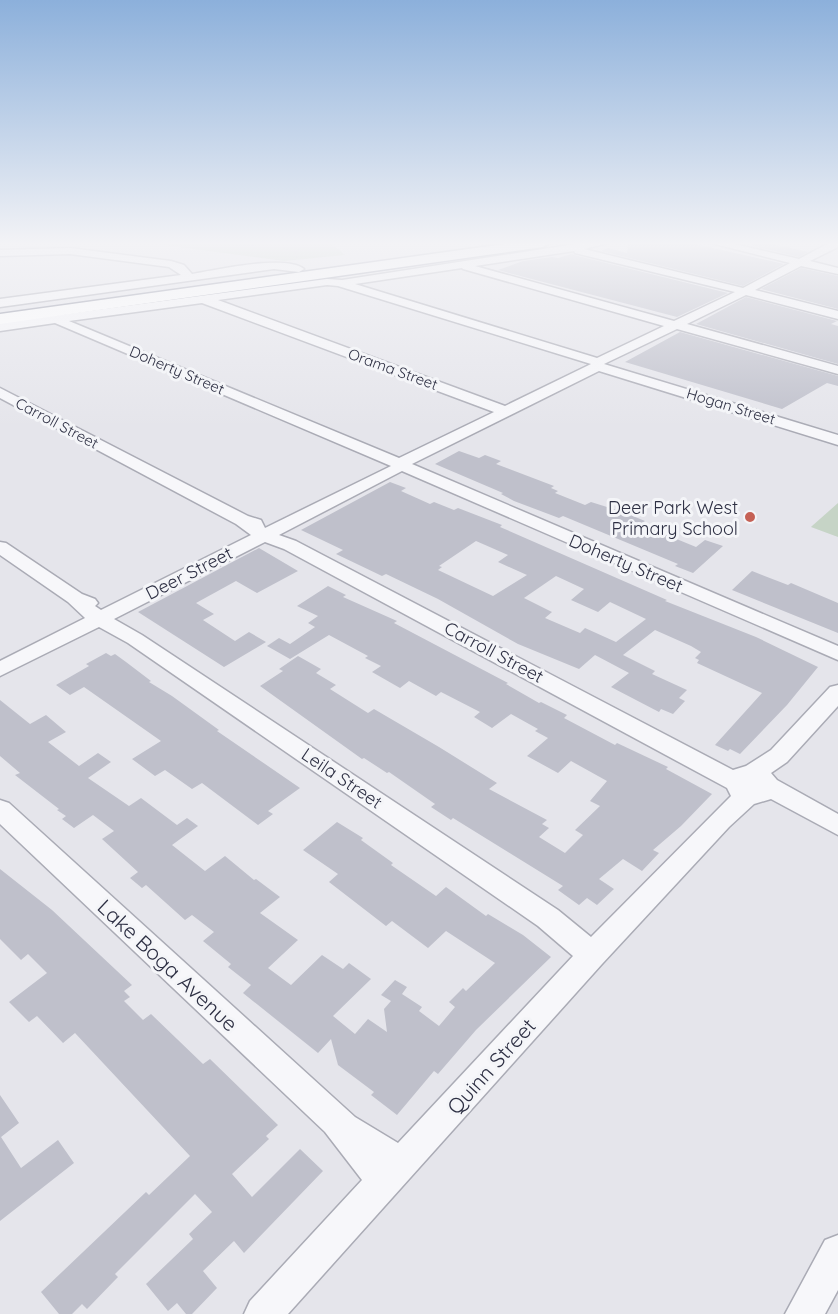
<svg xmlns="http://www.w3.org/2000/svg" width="838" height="1314" font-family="Quicksand,sans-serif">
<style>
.green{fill:#c6d4c6}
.building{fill:#bfc0cb;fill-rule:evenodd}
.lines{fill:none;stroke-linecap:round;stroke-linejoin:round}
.minor-casing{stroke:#aaabb5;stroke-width:3}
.highway-casing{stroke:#8d90a1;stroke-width:3}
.path{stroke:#c2c3ca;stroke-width:1.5;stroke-dasharray:2 2;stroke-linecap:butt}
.minor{fill:#f7f7fa;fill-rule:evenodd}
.highway{fill:#fff;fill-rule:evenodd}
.poi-dot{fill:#c56155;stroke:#f4f5f8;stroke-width:2}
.labels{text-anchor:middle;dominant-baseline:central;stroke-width:6;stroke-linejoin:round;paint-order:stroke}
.far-street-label{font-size:15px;fill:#2d2f43;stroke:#f4f5f8}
.poi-label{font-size:18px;fill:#2d2f43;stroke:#f4f5f8;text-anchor:end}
.street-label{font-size:18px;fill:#2d2f43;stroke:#f4f5f8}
.near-street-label{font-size:21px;fill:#2d2f43;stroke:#f4f5f8}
</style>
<rect width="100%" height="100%" fill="#e5e5eb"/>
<path class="green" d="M149,243H331L345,255L284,261Z
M838,503V537L811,527L812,526Z"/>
<path class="building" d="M628,243H690L784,264L743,286L601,251L608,248L627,253Z
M755,243H768L808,252L799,257L750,245Z
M572,254L574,255L728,293L677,317L498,270L523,261L552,257L558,258Z
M801,268L838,276V309L761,289Z
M746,297L837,321L831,324L838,326V364L696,324Z
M680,332L838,376V386L827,383L782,409L625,362Z
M459,451L479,458L485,455L501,461L496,464L554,486L551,488L558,491L555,493L585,505L591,502L623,512L645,521L640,524L696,547L705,540L723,546L693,573L675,566L678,564L563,516L559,518L514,501L501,494L503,493L435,464Z
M390,482L406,488L401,491L430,504L434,502L454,510L458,508L502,525L500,527L667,600L665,601L756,637L818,667L787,705L740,754L730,749L728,751L715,745L762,693L697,663L699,660L695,658L701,652L691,646L655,630L623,655L655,671L652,674L687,690L679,698L685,701L673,714L661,709L659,712L611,687L629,673L595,655L579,669L518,644L438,599L386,574L382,576L336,554L343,550L301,530ZM476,541L508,555L498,562L527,575L493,596L438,570L442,567L439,566ZM556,576L584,589L571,600L598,612L610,602L646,619L616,642L585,628L580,633L545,618L552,612L524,598Z
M259,548L298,571L257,593L236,581L196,603L214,614L203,620L235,641L249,632L266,642L224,667L138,612Z
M752,571L788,585L791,583L838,603V633L732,590Z
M328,586L346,595L343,597L397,621L394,623L508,683L506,684L539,703L541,702L567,715L564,718L615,745L617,743L668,767L666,769L712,794L681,826L653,850L659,853L642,871L623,859L599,879L614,889L597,905L587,898L579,905L558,890L563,886L453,818L451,820L431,807L435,804L389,772L387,773L364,758L362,759L260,686L283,671L279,669L298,656L321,669L316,673L336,685L330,689L368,713L374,709L439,747L497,783L489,789L547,820L542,824L549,828L539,837L565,853L583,835L575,830L600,806L590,801L607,781L571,761L558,773L527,756L548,738L535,731L538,729L511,714L492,728L474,717L480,712L441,692L436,696L409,681L400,688L372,672L381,666L365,658L368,656L329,635L290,659L267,646L279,638L290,644L315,627L308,623L318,616L297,606Z
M106,653L111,656L115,654L126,662L151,681L149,682L172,696L219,730L217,731L300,788L268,811L273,814L258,825L202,783L192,789L165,770L155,776L132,759L161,741L84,687L70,695L56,685L89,666L86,664Z
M0,700L30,724L46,715L66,732L48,742L79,766L98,753L111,762L88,778L129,806L141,798L177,825L187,818L198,826L172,845L205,871L225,856L254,880L256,879L280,897L260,913L298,940L268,968L291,985L322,955L343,969L349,963L371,979L333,1016L355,1034L368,1019L387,1032L384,1009L391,1001L381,995L395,980L407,987L402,994L422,1007L419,1011L439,1026L455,1007L449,1002L463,988L466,991L495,963L446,931L428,948L392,921L386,926L329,882L338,874L303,850L337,822L363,838L361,840L393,863L391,865L436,896L446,887L486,916L488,914L523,935L551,957L476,1030L438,1074L434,1071L397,1115L371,1095L374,1092L338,1065L331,1039L318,1053L243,993L251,985L228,967L231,964L203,941L214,932L192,915L185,920L146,885L142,888L130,878L138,872L102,839L114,831L93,815L74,828L62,819L66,816L57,810L59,809L15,775L20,773L0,756Z
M0,869L52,910L132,985L124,991L130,997L124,1001L143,1020L151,1014L203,1064L210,1059L278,1125L266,1136L269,1139L232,1174L252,1197L300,1149L323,1171L244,1253L234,1241L203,1271L217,1288L192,1314H186L177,1303L168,1311L146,1284L193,1239L189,1234L212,1212L195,1194L115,1274L118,1277L87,1309L82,1304L72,1314H59L41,1292L146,1192L149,1195L190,1156L75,1033L63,1043L37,1016L29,1022L9,1002L47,973L28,954L21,960L0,939Z
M0,1095L19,1123L1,1137L21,1168L58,1140L74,1163L0,1221Z"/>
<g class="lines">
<defs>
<path id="minor" d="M582,243H608L584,249L743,288L790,263L711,243H730L799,259L829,243H838V247L810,261L838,268V274L801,266L755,290L838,311V319L746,295L687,324L838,366V374L677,329L604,364L838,435V445L599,371L412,464L838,646V660L402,471L279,535L296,541L733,770L746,766L771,750L830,687L838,685V706L787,762L771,773L777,780L838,814V835L771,799L754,804L729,827L602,964L288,1314H244L250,1301L362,1180L325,1132L0,824V800L9,803L355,1117L398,1143L573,956L538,926L128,643L99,627L0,676V661L85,618L68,602L0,555V542L6,543L82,594L95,599L98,603L95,606L101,610L251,535L236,524L0,398V388L248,516L261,520L265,528L391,466L55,323L0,331V323L327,279L342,280ZM574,251L575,253L735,292L674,321L475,266ZM462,268L463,269L664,326L597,358L355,284ZM327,285L338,286L591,364L505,406L218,300ZM202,303L494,412L399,458L69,321ZM265,542L284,549L727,788L731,796L591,937L558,910L142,635L114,619Z
M70,248L171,261L184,265L192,274C217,270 286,254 304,269L299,272L274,269L0,307V299L181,275L169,267L70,254L0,256V250Z
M838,1235V1290L825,1314H785L825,1240Z"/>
<path id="highway" d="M511,243H550L543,247L0,324V314Z"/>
</defs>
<use href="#minor" class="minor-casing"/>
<use href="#highway" class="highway-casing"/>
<path class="path" d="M215,243L282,248L297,252
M297,258L296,253L303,243"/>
<use href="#minor" class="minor"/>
<use href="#highway" class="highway"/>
</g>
<linearGradient id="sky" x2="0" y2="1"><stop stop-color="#8cb0db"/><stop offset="0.57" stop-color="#f3f3f6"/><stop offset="1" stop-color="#f3f3f6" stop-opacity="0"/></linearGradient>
<rect width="838" height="427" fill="url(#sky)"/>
<circle class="poi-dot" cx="750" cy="517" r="6"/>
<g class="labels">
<g class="far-street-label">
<text transform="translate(393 369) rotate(20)">Orama Street</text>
<text transform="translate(177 370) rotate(23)">Doherty Street</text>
<text transform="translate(731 406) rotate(17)">Hogan Street</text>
<text transform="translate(57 423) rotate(28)">Carroll Street</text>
</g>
<g class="poi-label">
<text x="738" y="507">Deer Park West<tspan x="738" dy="21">Primary School</tspan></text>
</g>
<g class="street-label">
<text transform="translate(626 563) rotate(23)">Doherty Street</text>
<text transform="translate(189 573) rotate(-27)">Deer Street</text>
<text transform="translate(494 652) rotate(28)">Carroll Street</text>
<text transform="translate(342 778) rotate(34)">Leila Street</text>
</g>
<g class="near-street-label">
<text transform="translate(168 965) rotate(43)">Lake Boga Avenue</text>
<text transform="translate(491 1066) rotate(-48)">Quinn Street</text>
</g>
</g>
</svg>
